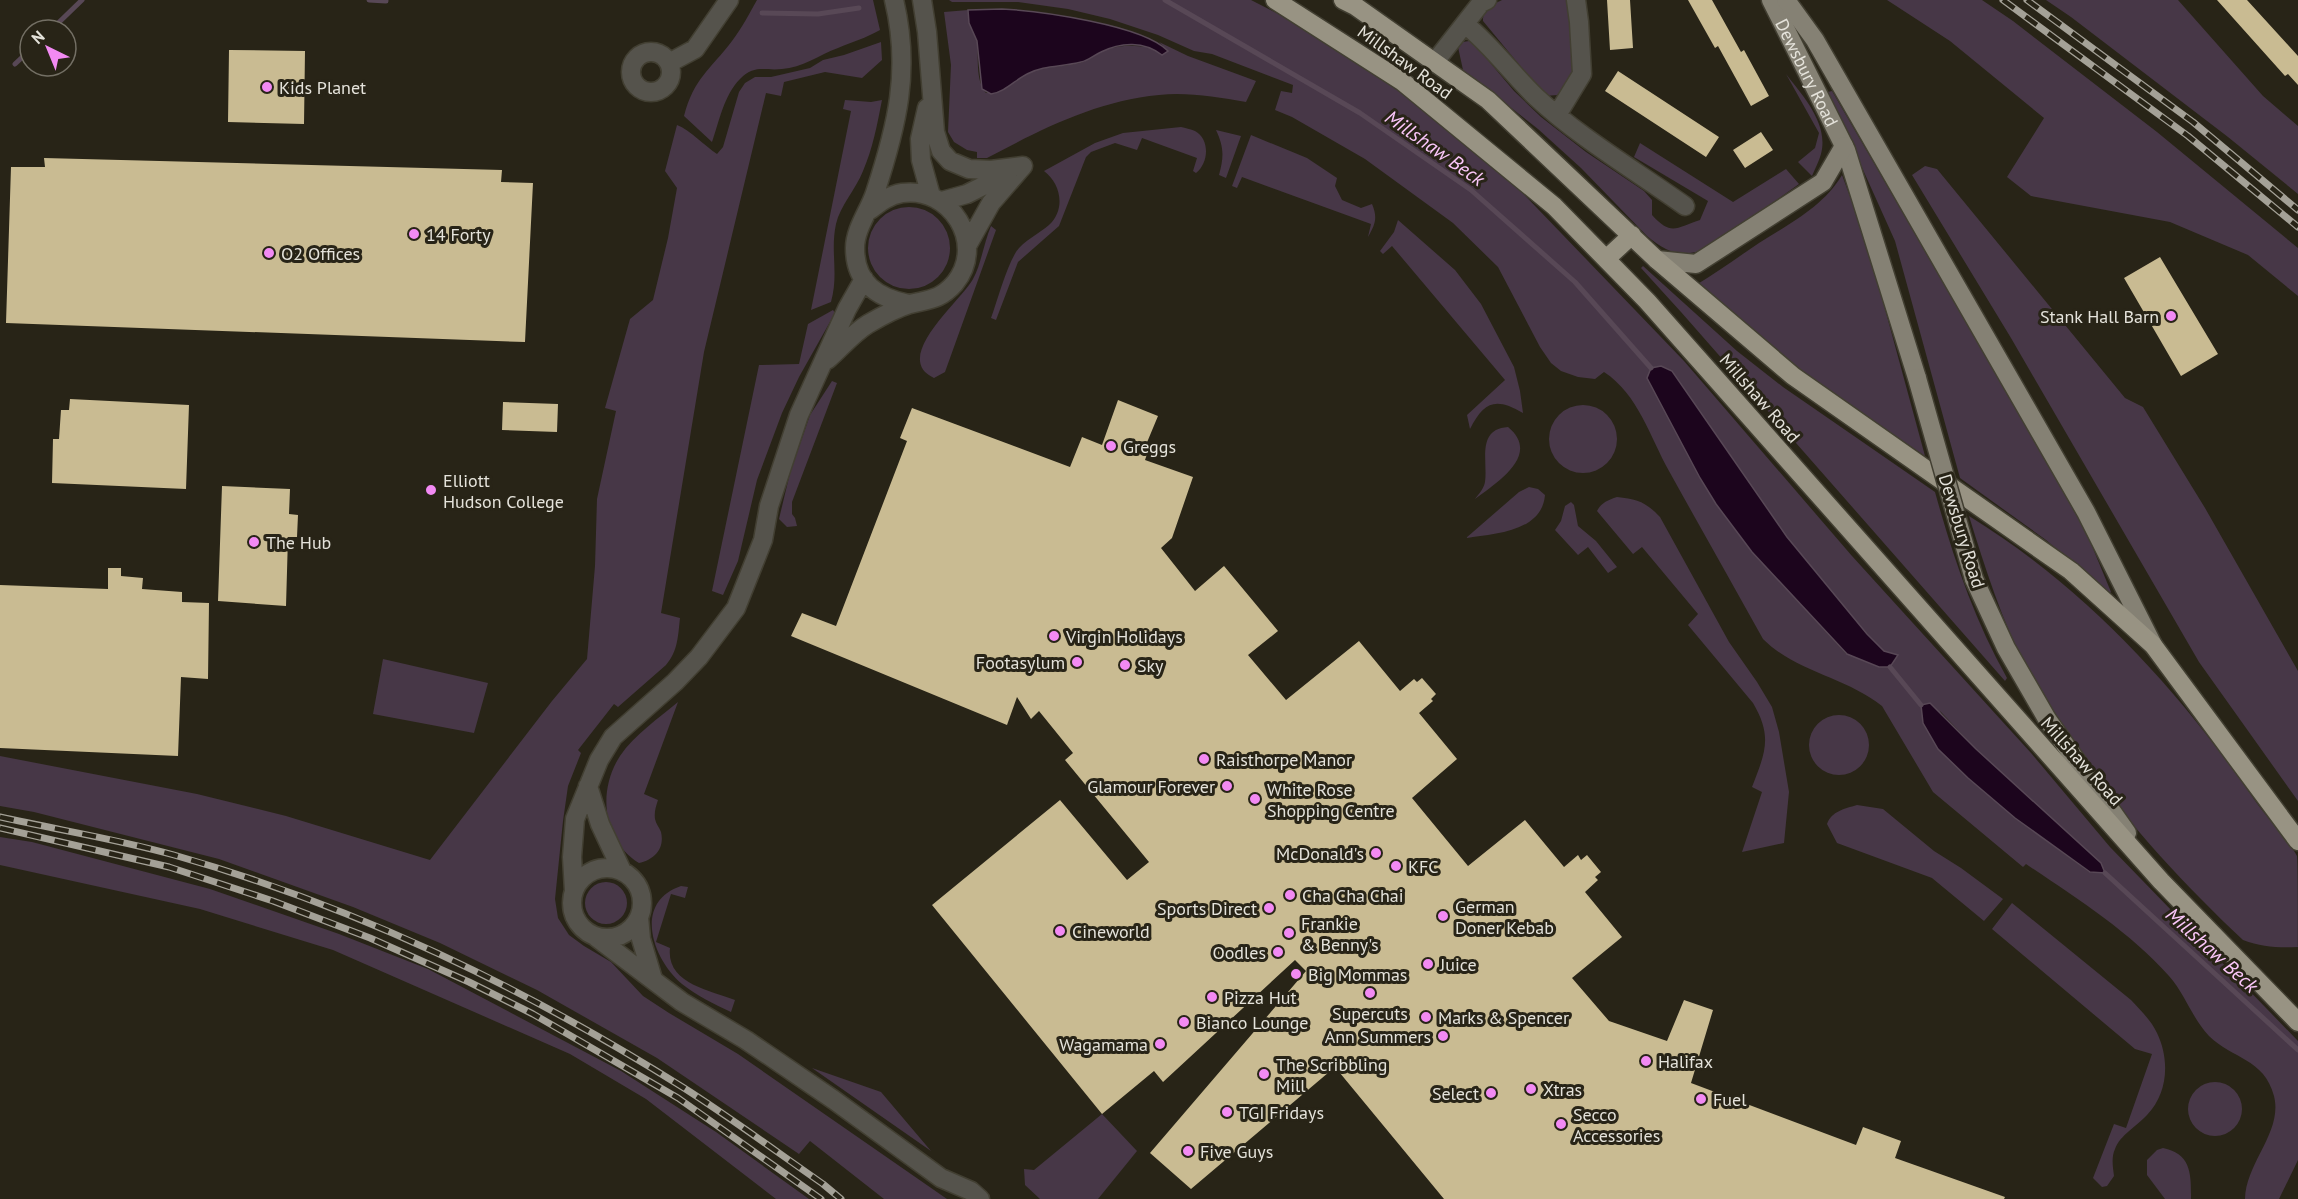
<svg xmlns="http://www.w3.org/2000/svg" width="2298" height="1199" font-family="'PT Sans',sans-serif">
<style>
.green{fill:#473747;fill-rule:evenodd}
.water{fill:#1c051d;stroke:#584856;stroke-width:1.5}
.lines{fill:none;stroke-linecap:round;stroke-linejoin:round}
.stream{stroke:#584856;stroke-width:5}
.building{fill:#c9bb92}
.street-casing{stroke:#423f32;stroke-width:21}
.primary-casing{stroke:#423f32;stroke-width:21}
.highway-casing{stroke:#423f32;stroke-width:21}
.street{stroke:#55534c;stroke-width:18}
.primary{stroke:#858174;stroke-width:18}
.highway{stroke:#989383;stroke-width:18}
.rail-casing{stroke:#a4a197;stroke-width:7}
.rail{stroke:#282417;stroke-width:4.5;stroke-dasharray:14;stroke-linecap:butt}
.primary-bridge-casing{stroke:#423f32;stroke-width:21;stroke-linecap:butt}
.primary-bridge{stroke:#858174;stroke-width:18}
.poi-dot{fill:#f28af3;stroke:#282417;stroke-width:2}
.labels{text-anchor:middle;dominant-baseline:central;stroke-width:6;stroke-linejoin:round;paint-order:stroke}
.street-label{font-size:18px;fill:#e5e3db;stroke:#282417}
.poi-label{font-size:18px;fill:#e5e3db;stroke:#282417;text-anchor:start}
.water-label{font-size:20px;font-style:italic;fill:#fbc7fa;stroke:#282417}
</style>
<rect width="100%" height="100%" fill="#282417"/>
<path class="green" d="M757,0H873L880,30C866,38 852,42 838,48C819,55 802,68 782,69C764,71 755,64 740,79C724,95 719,122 712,142L684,116C694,78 710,70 732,41C742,28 749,14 757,0Z
M949,0H1251L1304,27L1384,80L1442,124L1514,184L1684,361L1852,556L2031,753L2110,847L2298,1041V1160L2279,1199H2245C2246,1162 2283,1132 2274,1096C2264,1058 2232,1059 2209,1036C2192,1018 2185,994 2169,976C2129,931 2076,898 2026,864L2023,867L1933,792L1882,706C1846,677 1796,672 1763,639C1732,583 1700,527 1669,471C1650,437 1638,394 1604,372L1595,379L1578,377L1561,371L1551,363L1540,347L1498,267L1453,223L1365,159L1292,117L1275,110L1281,91L1292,93L1293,85L1212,54L1194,51L1158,35L1110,19L1068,9L1018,2H952ZM1661,366L1672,371C1738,467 1801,568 1884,651L1846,654L1752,552L1716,504L1651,368ZM1940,711L1976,749L2101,863L2105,873L2089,872L2015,818L1968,778Z
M1502,0H1566L1570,4L1574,69L1572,79L1557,95L1545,96L1483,21C1483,8 1492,5 1502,0Z
M1887,0H1982L2013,21L2157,132L2298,248V296L2248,255L2170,222L2031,196L2007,177L2044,118L1950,41Z
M2046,0H2178L2263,96L2298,126V194L2228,137L2071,17Z
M968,10C967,21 975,30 977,42C979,57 975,80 986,93C1004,94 1014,79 1030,72C1047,66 1063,67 1080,63C1089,60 1096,53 1105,50C1129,42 1144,47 1168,51L1159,42L1188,56L1256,81L1246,102C1217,97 1187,92 1159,95C1096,101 1042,129 987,158H977V152L967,150L954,142L948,132L951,65L944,12Z
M1469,41L1476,46L1514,91L1541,117L1586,152L1644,191L1652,200V215C1671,236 1676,228 1700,220L1708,201L1634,157L1640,143L1733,202L1786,169L1799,184L1709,248C1683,258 1668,254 1647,236L1581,168L1538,129L1463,70L1458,47L1463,42Z
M881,42L882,60L862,78L825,72L784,82L781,96L766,93L704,352L661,613L680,618C678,636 678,651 666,665L618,707L614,704L578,750L581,753L568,786L563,821L555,899L558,918L569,935L584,946L611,962L643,996L669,1013L738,1054L947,1199H884L810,1141L799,1154L657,1058L537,990L440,943L353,907L219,859L34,812L0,806V756L197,794L286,816L430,860L552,701L587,659L595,566L597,499L616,411L605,408L630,319L653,300L668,238L677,188L665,171L677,125C690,130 705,146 717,154L723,147L739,92L745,83L755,77H771L810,68L823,60L844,55Z
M1786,74C1803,96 1829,124 1821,154C1819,161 1815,169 1812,176L1798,162L1815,148L1819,133Z
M1832,91L2080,517L2111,592L2109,594L2046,540L1960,478L1895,241L1828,92Z
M845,100L871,102L882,100C877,125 873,148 863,171C856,189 840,206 836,224C830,252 839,273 831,302L811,310L851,111L843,109Z
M1181,127C1185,128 1191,129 1195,131C1210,139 1209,163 1196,173L1193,171L1197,158L1142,138L1137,150L1115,143L1091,152L1086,157L1059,226L1018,262L996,320L991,318C998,299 1006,268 1016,252C1023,241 1040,233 1049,225C1066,209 1061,184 1044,171L1095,143L1123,133Z
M1216,130L1241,136L1226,178L1219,175C1224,157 1224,147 1216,130Z
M1251,135L1307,158L1337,178L1335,186L1342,200L1361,208L1372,204C1378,218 1375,225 1368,237L1371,224L1242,177L1237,188L1232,186Z
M1925,166L1937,169L2125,398L2143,407L2205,508L2298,671V801L2199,662L2011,338L1912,175Z
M1842,175L1866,239L1925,456L1791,366L1696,285C1718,272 1738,257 1759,243C1789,224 1824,206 1842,175Z
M868 248a41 41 0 1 1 82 0a41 41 0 1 1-82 0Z
M1398,220L1455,270L1481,304L1514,367L1520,391L1523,413C1496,397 1484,401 1470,429L1467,415L1505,380L1392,246L1383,254L1380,251L1394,232Z
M991,226L996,230L945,372L934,378C890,358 962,300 973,279C981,265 984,242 991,226Z
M1643,266L1737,351L1783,387L1935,492C1953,557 1974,619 2007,678L2005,681L1681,312L1641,268Z
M833,310L835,313L799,377L782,413L757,480L738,561L723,595L712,591L759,365L799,364L808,324Z
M832,381L837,383L792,502V514L795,518L797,526L787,527L779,519L790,473L810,415Z
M1549 439a34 34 0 1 1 68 0a34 34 0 1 1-68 0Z
M1508,427C1542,455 1496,483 1475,499C1479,494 1484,488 1485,482C1488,462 1476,429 1508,427Z
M1529,487L1538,489L1545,495C1542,532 1494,534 1466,538L1519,492Z
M1617,497C1637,499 1646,502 1660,517L1729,642L1757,682L1772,707L1779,732L1789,792L1784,843L1742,852L1762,792L1752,787C1765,753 1773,737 1753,703L1688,625L1698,614L1642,547L1633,554L1597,511C1601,503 1608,500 1617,497Z
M1571,502L1574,505L1578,526L1596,541L1617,567L1608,573L1588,547L1578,555L1555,530L1561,521L1565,506Z
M1969,516C2087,589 2177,688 2256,802C2268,819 2288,839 2297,856C2298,864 2298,933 2298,947C2278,948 2262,947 2243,940C2161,863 2079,770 2027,669C2002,621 1985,568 1969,516Z
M383,659L488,683L474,733L373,714Z
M678,702L644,794L658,800C656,806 654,812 655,819C656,824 659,827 661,832C665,849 654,860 639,863C603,841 597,791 620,756C634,735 659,718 678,702Z
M1809 745a30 30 0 1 1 60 0a30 30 0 1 1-60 0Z
M1857,805L1883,809L1934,851L1961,868L2003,899L1984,921L1932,878L1837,843L1827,824C1832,811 1844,809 1857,805Z
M0,837L32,842L210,889L339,934L428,969L621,1071L716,1132L809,1199H776L646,1099L570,1054L333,950L200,909L0,865Z
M585 903a21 21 0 1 1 42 0a21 21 0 1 1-42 0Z
M681,886L688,887L685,898L671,894L656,942L670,948C666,983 709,990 735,1000L731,1012C714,1004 697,996 682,984C652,959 633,902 681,886Z
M2012,903L2131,1000C2140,1010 2151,1020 2157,1033C2170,1060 2168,1093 2147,1115C2137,1126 2120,1135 2115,1149C2111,1158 2113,1167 2114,1176L2107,1186L2102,1187L2093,1178L2114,1124L2126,1128L2152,1054L2135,1049L1992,929Z
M812,1068L881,1092L931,1151Z
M2188 1109a27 27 0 1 1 54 0a27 27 0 1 1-54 0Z
M1102,1114L1137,1151L1098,1199H1040L1025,1185L1024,1169L1034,1170Z
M2163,1148C2192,1154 2191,1175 2191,1199H2165L2147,1175V1160L2157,1150Z"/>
<path class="water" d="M1002,9C1040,11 1143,25 1168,51L1162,55C1144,41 1121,42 1101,52C1094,55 1088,61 1081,62C1062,67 1044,65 1027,74C1015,80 1005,92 991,94L982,89L977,41L969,23L968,10Z
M1661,366L1672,371L1787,537L1867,634L1884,651L1898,655L1890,667H1879L1847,654L1752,552L1716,504L1700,478L1647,378L1651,368Z
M1930,703L1976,749L2101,863L2105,873L2090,872L2015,818L1968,778L1938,749L1923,723L1921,705Z"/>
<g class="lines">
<path class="stream" d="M369,0L386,1
M1165,0L1360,113L1471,190L1575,282L1651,368
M762,13L818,14L859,8
M51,30L82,0
M15,64L30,50
M1890,667L1921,705
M2105,873L2298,1050"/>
</g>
<path class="building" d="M1607,0H1630L1633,48L1610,50Z
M1688,0H1712L1741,52L1744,50L1769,96L1751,106L1718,46L1715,48Z
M2217,0H2247L2298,56V85L2288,74L2285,76Z
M229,50L305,51L304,124L228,122Z
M1618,71L1719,137L1706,157L1605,91Z
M1761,132L1773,150L1745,168L1733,150Z
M44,158L502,170L501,182L533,183L525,342L6,323L11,167H45Z
M2160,257L2218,354L2181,376L2124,278Z
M70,399L189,405L186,489L52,483L53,439H59L61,410H69Z
M1118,400L1158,416L1143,452L1147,454L1145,460L1193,477L1172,538L1161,548L1195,591L1224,566L1278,631L1248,655L1286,700L1359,641L1400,691L1414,679L1417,682L1422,678L1436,694L1431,699L1433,701L1419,713L1457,759L1412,798L1468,866L1525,820L1564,867L1578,855L1581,860L1587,855L1601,872L1595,877L1598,880L1585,892L1622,937L1572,978L1609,1021L1667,1041L1684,1000L1713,1010L1691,1083L1856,1145L1863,1127L1901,1141L1895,1158L2005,1197L2004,1199H1444L1335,1067L1191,1189L1150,1153L1306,971L1295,960L1163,1082L1154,1071L1102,1114L932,905L1060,800L1127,880L1149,862L1065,760L1073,753L1039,711L1031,719L1017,697L1007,725L791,636L802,613L836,626L907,441L900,438L912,408L1070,467L1082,437L1102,445Z
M503,402L558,404L557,432L502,430Z
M222,486L290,489L289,514L298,515L297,537H288L286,606L218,601Z
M108,568H121V576L143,578L142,589L182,592V602L209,603L208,679L181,677L178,756L0,748V585L108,589Z"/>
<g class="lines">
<defs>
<path id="street" d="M894,0C911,70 897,126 875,193C869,211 855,229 855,248C855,284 878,298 909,304
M922,0L927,32L935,132L941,151L950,161L969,169L991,170L1023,166
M1466,25C1492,46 1512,74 1536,97C1580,138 1636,171 1685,206
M631 72a20 20 0 1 1 40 0a20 20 0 1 1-40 0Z
M669,63L695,49L729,0
M1434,63L1481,3L1487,0
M927,108L920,139L921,160L931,196
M1557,115L1582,74L1579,22L1576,0
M942,201L967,194L1011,172
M967,246L991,203L1023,166
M827,360C840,349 853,333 868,324C880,317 897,308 910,304C930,299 940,300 955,283C987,243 950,186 902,193C889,195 879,203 870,210
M588,786L600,824L622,871
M572 903a35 35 0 1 1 70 0a35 35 0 1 1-70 0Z
M574,891L572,857L575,819L599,760L613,737L675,682L699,657L736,608L763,540L769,506L799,415L847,309L864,279
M639,917L641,939L653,979
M596,937L682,1002L746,1040L834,1100L941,1178L971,1191L980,1199"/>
<g id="primary">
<path id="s1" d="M1771,0L1846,150L1917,378"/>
<path d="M1786,0L1815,40L2086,512L2153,645"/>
<path d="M1657,260L1696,264L1823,182L1844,146"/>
<path d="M1974,579L2006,648L2047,719L2127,833"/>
</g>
<path id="highway" d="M1275,0L1403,82L1554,206L1647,301L2161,881L2298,1022
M1343,0L1355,6L1488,100L1657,260L1793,376L2071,571L2153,645L2298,841
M1606,259L1632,235"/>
</defs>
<use href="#street" class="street-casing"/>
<use href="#primary" class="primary-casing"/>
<use href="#highway" class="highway-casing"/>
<use href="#street" class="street"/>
<use href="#primary" class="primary"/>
<use href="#highway" class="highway"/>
<defs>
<path id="rail" d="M2003,0L2188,136L2298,227
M2027,0L2193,122L2298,210
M0,817C58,830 117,839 174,855C357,907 523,987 684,1088C731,1118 777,1152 823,1184L841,1199
M0,828L169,867L273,901L370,938L469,982L533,1014L678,1098L821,1199"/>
</defs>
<use href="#rail" class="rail-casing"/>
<use href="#rail" class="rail"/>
<defs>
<path id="primary-bridge" d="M1917,378L1974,579"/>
</defs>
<use href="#primary-bridge" class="primary-bridge-casing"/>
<use href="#primary-bridge" class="primary-bridge"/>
</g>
<g class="poi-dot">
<circle cx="267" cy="87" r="6"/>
<circle cx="414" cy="234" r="6"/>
<circle cx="269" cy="253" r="6"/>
<circle cx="2171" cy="316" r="6"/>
<circle cx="1111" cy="446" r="6"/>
<circle cx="431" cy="490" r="6"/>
<circle cx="254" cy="542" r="6"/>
<circle cx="1054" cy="636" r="6"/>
<circle cx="1077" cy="662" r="6"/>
<circle cx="1125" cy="665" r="6"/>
<circle cx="1204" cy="759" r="6"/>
<circle cx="1227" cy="786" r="6"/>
<circle cx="1255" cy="799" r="6"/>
<circle cx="1376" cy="853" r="6"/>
<circle cx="1396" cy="866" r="6"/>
<circle cx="1290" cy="895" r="6"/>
<circle cx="1269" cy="908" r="6"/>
<circle cx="1443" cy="916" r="6"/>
<circle cx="1060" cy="931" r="6"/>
<circle cx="1289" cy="933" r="6"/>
<circle cx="1278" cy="952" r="6"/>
<circle cx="1428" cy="964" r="6"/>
<circle cx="1296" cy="974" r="6"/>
<circle cx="1370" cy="993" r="6"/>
<circle cx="1212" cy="997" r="6"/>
<circle cx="1426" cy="1017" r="6"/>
<circle cx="1184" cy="1022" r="6"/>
<circle cx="1443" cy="1036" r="6"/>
<circle cx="1160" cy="1044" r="6"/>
<circle cx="1646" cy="1061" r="6"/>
<circle cx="1264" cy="1074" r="6"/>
<circle cx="1531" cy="1089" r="6"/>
<circle cx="1491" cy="1093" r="6"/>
<circle cx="1701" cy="1099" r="6"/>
<circle cx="1227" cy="1112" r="6"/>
<circle cx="1561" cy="1124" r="6"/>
<circle cx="1188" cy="1151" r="6"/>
</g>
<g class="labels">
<g class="street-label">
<text transform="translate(1405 62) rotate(36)">Millshaw Road</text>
<text stroke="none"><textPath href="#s1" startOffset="81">Dewsbury Road</textPath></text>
<text transform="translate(1760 398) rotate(49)">Millshaw Road</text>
<text transform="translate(1962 531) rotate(73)">Dewsbury Road</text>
<text transform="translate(2082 761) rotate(48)">Millshaw Road</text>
</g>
<g class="poi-label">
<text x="279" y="87">Kids Planet</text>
<text x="426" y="234">14 Forty</text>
<text x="281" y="253">O2 Offices</text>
<text x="2159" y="316" text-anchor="end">Stank Hall Barn</text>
<text x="1123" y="446">Greggs</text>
<text x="443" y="480">Elliott<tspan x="443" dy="21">Hudson College</tspan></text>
<text x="266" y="542">The Hub</text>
<text x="1066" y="636">Virgin Holidays</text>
<text x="1065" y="662" text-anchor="end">Footasylum</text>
<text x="1137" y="665">Sky</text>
<text x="1216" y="759">Raisthorpe Manor</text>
<text x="1215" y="786" text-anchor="end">Glamour Forever</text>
<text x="1267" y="789">White Rose<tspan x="1267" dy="21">Shopping Centre</tspan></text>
<text x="1364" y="853" text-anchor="end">McDonald's</text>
<text x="1408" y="866">KFC</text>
<text x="1302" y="895">Cha Cha Chai</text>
<text x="1455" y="906">German<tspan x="1455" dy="21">Doner Kebab</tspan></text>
<text x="1257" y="908" text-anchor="end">Sports Direct</text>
<text x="1301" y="923">Frankie<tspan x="1301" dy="21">&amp; Benny's</tspan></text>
<text x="1072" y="931">Cineworld</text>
<text x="1266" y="952" text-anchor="end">Oodles</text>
<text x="1440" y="964">Juice</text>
<text x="1308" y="974">Big Mommas</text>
<text x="1224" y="997">Pizza Hut</text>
<text x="1370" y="1013" text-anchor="middle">Supercuts</text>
<text x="1438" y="1017">Marks &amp; Spencer</text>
<text x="1196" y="1022">Bianco Lounge</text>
<text x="1431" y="1036" text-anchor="end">Ann Summers</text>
<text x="1148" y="1044" text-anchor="end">Wagamama</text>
<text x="1658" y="1061">Halifax</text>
<text x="1276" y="1064">The Scribbling<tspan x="1276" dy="21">Mill</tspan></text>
<text x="1543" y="1089">Xtras</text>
<text x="1479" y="1093" text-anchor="end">Select</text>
<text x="1713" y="1099">Fuel</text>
<text x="1239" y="1112">TGI Fridays</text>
<text x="1573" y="1114">Secco<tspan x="1573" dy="21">Accessories</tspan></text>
<text x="1200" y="1151">Five Guys</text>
</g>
<g class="water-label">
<text transform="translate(1435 148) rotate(35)">Millshaw Beck</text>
<text transform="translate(2212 950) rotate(42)">Millshaw Beck</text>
</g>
</g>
<g transform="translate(48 48) rotate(317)"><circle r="28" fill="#282417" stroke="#747065" stroke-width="1.5"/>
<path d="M0-4.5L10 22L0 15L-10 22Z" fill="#f28af3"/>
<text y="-9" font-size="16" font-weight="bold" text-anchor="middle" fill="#e5e3db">N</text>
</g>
</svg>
